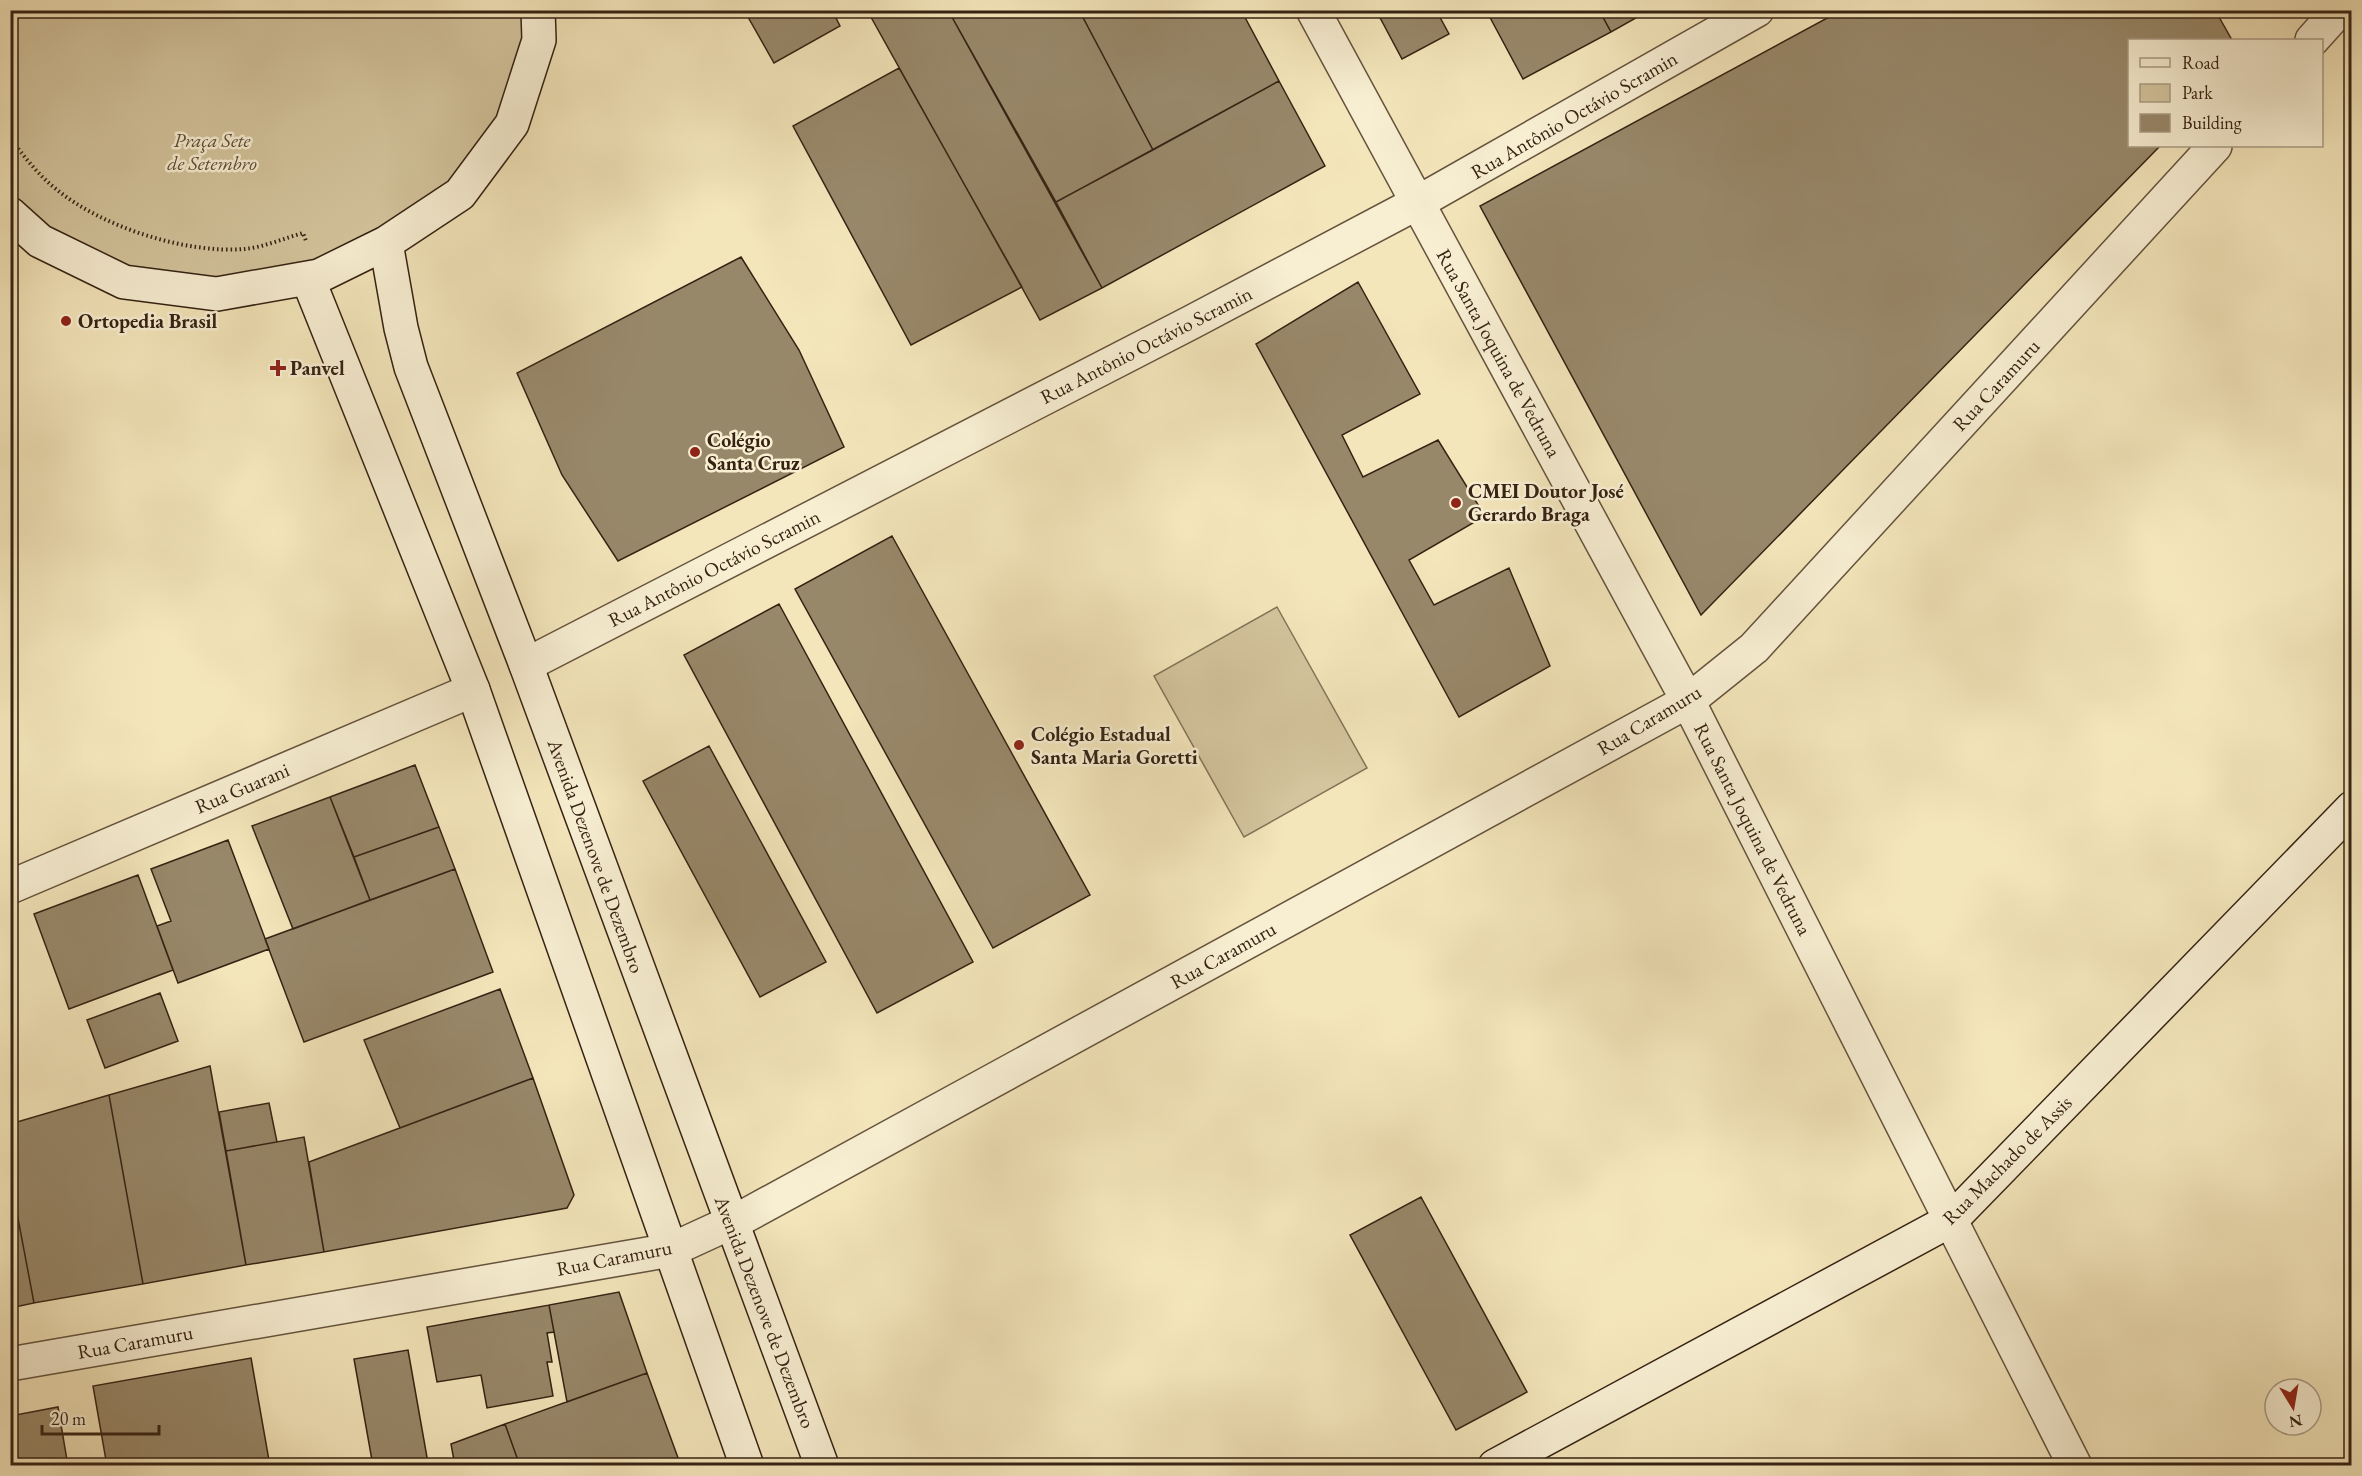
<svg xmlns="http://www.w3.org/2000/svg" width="2362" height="1476" font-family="'EB Garamond',serif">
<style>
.green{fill:#d4c59e;stroke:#847458;stroke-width:1.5}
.building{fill:#98886a;stroke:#352213;stroke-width:1.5}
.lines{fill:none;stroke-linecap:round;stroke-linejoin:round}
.street-casing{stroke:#65533d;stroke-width:36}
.secondary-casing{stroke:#352213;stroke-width:36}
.path{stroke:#352213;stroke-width:4;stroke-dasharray:1.5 3;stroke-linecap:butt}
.street{stroke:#f8efd3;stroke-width:33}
.secondary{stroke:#f8efd3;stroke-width:33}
.poi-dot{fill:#8f2418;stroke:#f8efd3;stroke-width:2}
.labels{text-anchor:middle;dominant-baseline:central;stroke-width:5;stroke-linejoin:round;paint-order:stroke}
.street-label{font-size:20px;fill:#352213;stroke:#f8efd3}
.park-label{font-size:20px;font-style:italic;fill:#5d4b36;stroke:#f8efd3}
.poi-label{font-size:20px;font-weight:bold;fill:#352213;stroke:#f8efd3;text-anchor:start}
</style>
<rect width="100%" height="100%" fill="#f4e6bb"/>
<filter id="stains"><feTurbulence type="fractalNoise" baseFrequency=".00333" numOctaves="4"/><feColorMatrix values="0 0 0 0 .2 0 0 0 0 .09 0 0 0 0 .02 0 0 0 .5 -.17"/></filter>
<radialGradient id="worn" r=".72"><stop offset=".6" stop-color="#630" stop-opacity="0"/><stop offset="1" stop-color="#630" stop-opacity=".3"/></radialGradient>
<path class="green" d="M10,11H538L539,40L460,194L319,276L124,282L11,214Z
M1277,607L1367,768L1244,837L1154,676Z"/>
<path class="building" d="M744,10H832L840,26L774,63Z
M867,10H948L1102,288L1040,320Z
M948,10H1079L1153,150L1056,202Z
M1079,10H1241L1279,81L1153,150Z
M1381,10H1436L1449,34L1402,59L1377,12Z
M1486,10H1599L1611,32L1523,79Z
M1599,10H1650L1611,32Z
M1842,10H2215L2232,40H2130V146H2160L1701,615L1480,206Z
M899,68L1022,287L911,345L793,126Z
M1279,81L1325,166L1102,288L1056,202Z
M741,257L799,350L844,447L618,561L562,475L517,373Z
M1358,282L1420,394L1342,435L1363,477L1438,440L1485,516L1409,560L1434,605L1509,568L1550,666L1459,717L1256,344Z
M892,536L1090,895L993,948L795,589Z
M779,604L973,962L877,1013L684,655Z
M709,746L826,962L760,997L643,781Z
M415,765L439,827L354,857L330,797Z
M330,797L370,900L293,929L252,826Z
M439,827L455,869L370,900L354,857Z
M228,840L269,949L178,983L157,926L171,921L151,869Z
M455,869L493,972L304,1042L265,939Z
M138,875L173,970L69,1009L34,914Z
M500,989L533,1078L400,1128L364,1040Z
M160,993L178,1041L105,1068L87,1020Z
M210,1066L246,1265L143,1284L109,1095Z
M533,1078L574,1195L567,1208L324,1252L309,1162Z
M109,1095L143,1284L34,1303L10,1176V1124Z
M269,1103L277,1142L226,1151L219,1112Z
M304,1137L324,1252L246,1265L226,1151Z
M10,1176L34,1303L10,1308Z
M1421,1197L1527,1392L1456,1430L1350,1235Z
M619,1292L647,1373L567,1402L549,1305Z
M549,1305L554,1332L547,1333L552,1362H547L553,1396L487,1408L481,1375L437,1382L427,1327Z
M408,1350L428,1463L414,1466H373L354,1359Z
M251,1358L270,1466H107L93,1386Z
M647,1373L681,1466H520L505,1424Z
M58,1407L68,1466H10V1416Z
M505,1424L520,1466H455L451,1444Z"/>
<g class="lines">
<defs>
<path id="street" d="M1313,10L1688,701L2075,1466
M2312,40L2339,10
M526,665L1190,323L1417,203L1757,10
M10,887L473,690
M10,1364L671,1250L745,1216L1688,701L1754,648L2215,146"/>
<path id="secondary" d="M10,214L40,241L124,282L217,294L319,276L386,243L460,194L512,124L539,40L538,10
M386,243L401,328L411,367L526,665L822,1466
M308,279L473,690L747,1466
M1495,1466L1951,1220L2352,808"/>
</defs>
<use href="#street" class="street-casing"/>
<use href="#secondary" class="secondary-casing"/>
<path class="path" d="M10,138C24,156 38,175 56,189C102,227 186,254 245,249C264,247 285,238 303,233L306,241"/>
<use href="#street" class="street"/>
<use href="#secondary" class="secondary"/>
</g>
<g class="poi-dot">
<circle cx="66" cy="321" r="6"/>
<path d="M275 359h6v6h6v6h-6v6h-6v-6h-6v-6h6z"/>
<circle cx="695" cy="452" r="6"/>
<circle cx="1456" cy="503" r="6"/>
<circle cx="1019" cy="745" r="6"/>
</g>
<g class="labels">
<g class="street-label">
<text transform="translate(1574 115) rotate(-30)">Rua Antônio Octávio Scramin</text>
<text transform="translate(1146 345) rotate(-27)">Rua Antônio Octávio Scramin</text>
<text transform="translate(1499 353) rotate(61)">Rua Santa Joquina de Vedruna</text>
<text transform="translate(1996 385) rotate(-47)">Rua Caramuru</text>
<text transform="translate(714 568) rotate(-27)">Rua Antônio Octávio Scramin</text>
<text transform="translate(1649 720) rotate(-31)">Rua Caramuru</text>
<text transform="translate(242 788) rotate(-23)">Rua Guarani</text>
<text transform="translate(1753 829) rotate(63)">Rua Santa Joquina de Vedruna</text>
<text transform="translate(596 856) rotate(70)">Avenida Dezenove de Dezembro</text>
<text transform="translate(1223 955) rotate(-29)">Rua Caramuru</text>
<text transform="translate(2007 1160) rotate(-45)">Rua Machado de Assis</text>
<text transform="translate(614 1258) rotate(-11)">Rua Caramuru</text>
<text transform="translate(765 1312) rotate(69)">Avenida Dezenove de Dezembro</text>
<text transform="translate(135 1342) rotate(-10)">Rua Caramuru</text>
</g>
<g class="park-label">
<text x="212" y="140">Praça Sete<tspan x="212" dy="23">de Setembro</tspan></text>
</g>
<g class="poi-label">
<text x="78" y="321">Ortopedia Brasil</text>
<text x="290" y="368">Panvel</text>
<text x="707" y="440">Colégio<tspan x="707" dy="23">Santa Cruz</tspan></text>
<text x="1468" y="491">CMEI Doutor José<tspan x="1468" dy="23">Gerardo Braga</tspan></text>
<text x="1031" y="734">Colégio Estadual<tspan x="1031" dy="23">Santa Maria Goretti</tspan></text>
</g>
</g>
<rect width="2362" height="1476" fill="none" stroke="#f4e6bb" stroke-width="36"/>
<rect x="12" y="12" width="2338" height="1452" fill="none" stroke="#352213" stroke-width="3"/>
<rect x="18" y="18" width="2326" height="1440" fill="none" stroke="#352213" stroke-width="1.5"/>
<rect x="2128" y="39" width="195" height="108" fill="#f8efd3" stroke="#aa9d86" stroke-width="1.5"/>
<rect x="2140" y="58" width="30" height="9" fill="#f8efd3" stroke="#aa9d86" stroke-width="1.5"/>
<text x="2182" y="69" font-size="18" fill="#352213">Road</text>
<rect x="2140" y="84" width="30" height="18" fill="#d4c59e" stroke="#aa9d86" stroke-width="1.5"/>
<text x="2182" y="99" font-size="18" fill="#352213">Park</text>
<rect x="2140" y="114" width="30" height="18" fill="#98886a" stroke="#aa9d86" stroke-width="1.5"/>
<text x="2182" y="129" font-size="18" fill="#352213">Building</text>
<g transform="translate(2293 1407) rotate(169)"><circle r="28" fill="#f8efd3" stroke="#aa9d86" stroke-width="1.5"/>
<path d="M0-4.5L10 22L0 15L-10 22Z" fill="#8f2418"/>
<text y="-9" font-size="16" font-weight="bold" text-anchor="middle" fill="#352213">N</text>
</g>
<path d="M42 1425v9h117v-9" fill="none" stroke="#352213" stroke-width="3"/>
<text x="51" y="1425" font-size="18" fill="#352213" stroke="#f8efd3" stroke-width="4.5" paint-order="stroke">20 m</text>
<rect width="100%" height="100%" filter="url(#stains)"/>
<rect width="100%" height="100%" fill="url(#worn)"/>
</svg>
